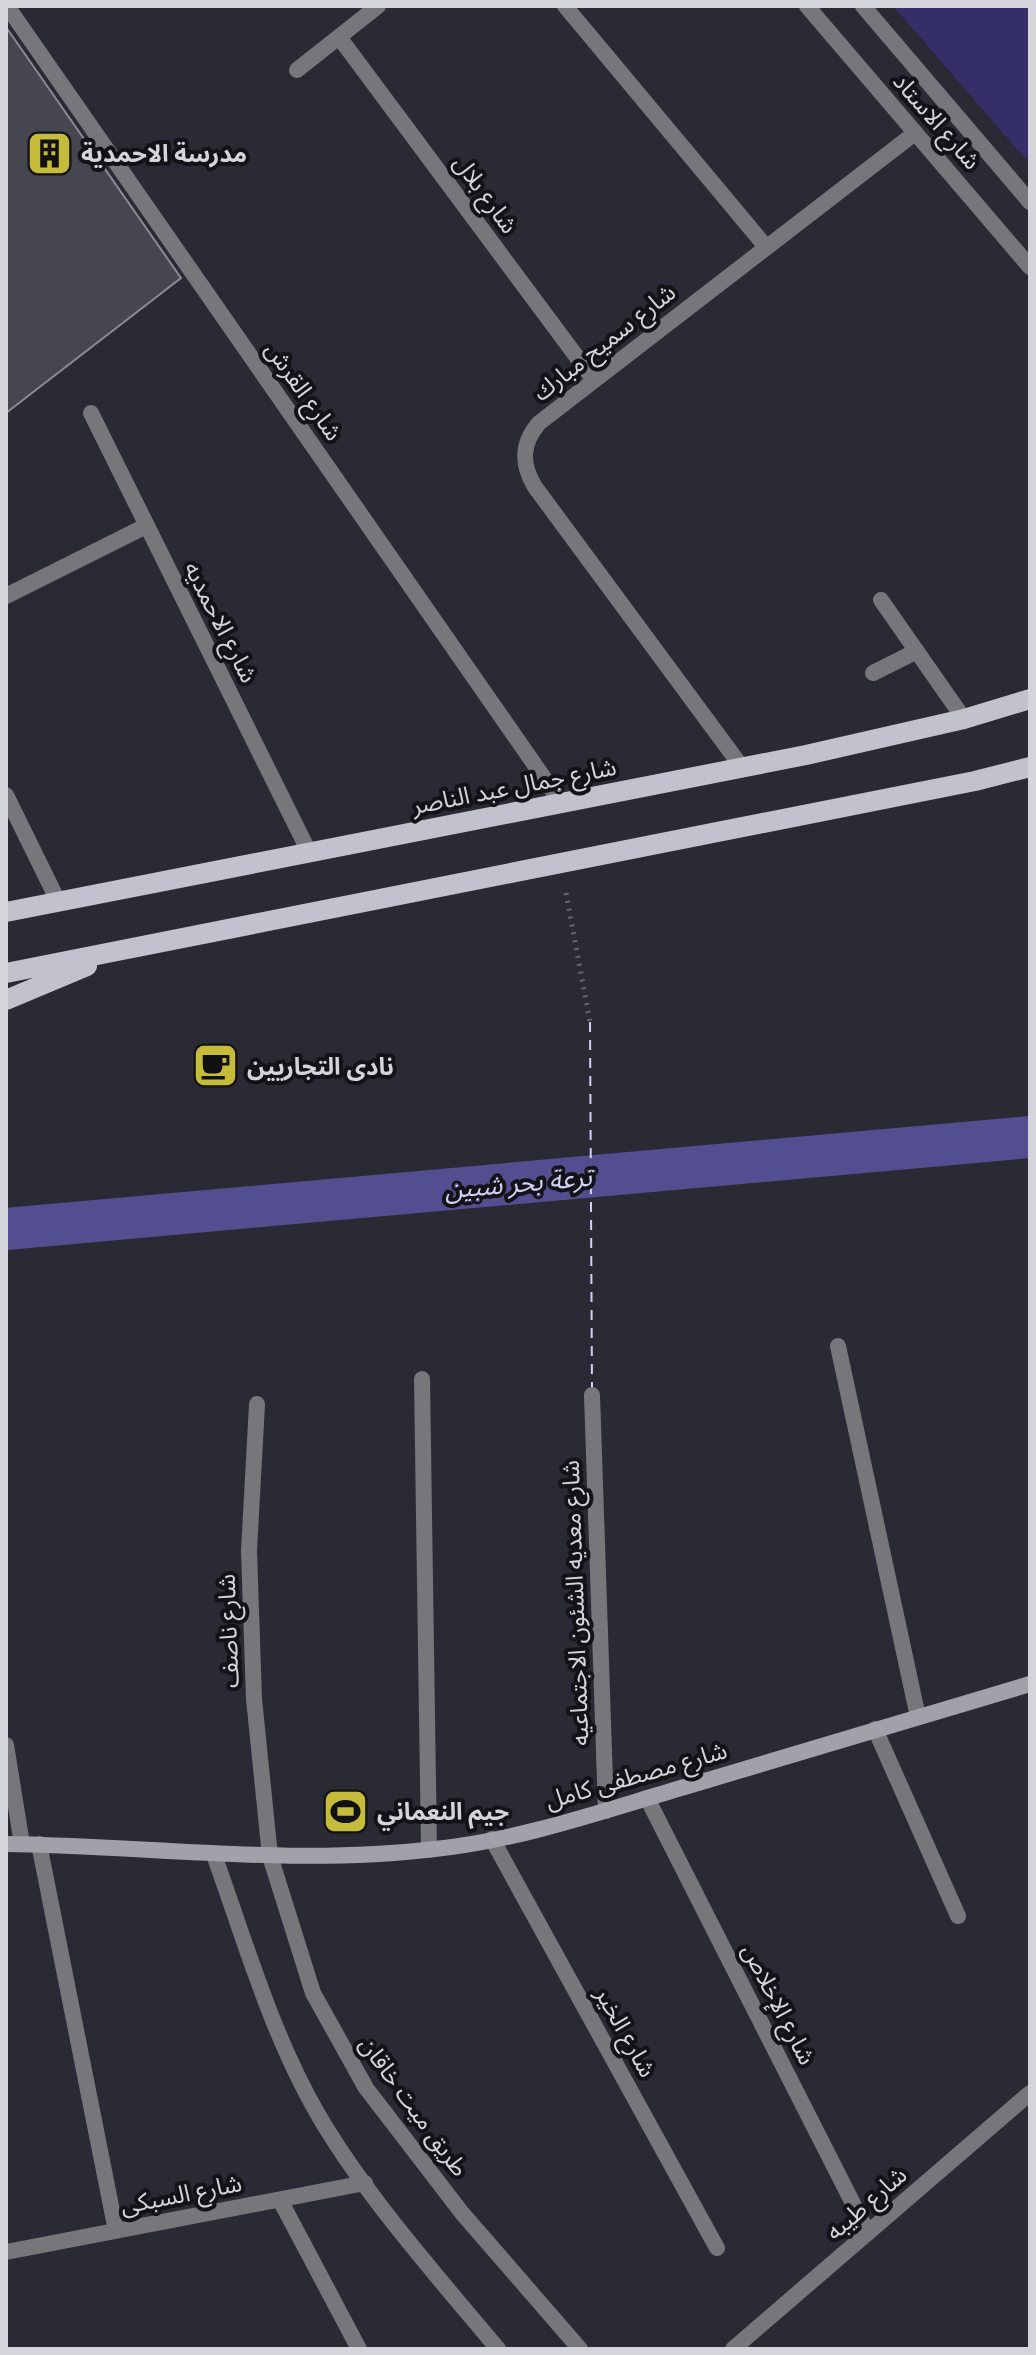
<svg xmlns="http://www.w3.org/2000/svg" width="1036" height="2355" font-family="Figtree,'Noto Sans Arabic',sans-serif">
<style>
.green{fill:#342f68}
.lines{fill:none;stroke-linecap:round;stroke-linejoin:round}
.canal{stroke:#524e8f;stroke-width:42}
.ferry{stroke:#d0d1f8;stroke-width:2;stroke-dasharray:10 8;stroke-linecap:butt}
.building{fill:#464651;stroke:#8a8a97;stroke-width:2}
.path{stroke:#65656e;stroke-width:5;stroke-dasharray:2 6;stroke-linecap:butt}
.service{stroke:#76767b;stroke-width:16}
.minor{stroke:#76767b;stroke-width:16}
.secondary{stroke:#a0a1a9;stroke-width:16}
.primary{stroke:#c1c2cd;stroke-width:20}
.labels{text-anchor:middle;dominant-baseline:central;stroke-width:8;stroke-linejoin:round;paint-order:stroke}
.street-label{font-size:24px;fill:#d4d4db;stroke:#131317}
.poi-label{font-size:24px;font-weight:bold;fill:#d4d4db;stroke:#131317;text-anchor:start}
.water-label{font-size:26px;font-style:italic;fill:#d0d1f8;stroke:#131317}
</style>
<rect width="100%" height="100%" fill="#2a2a34"/>
<path class="green" d="M893,6H1030V164Z"/>
<g class="lines">
<path class="canal" d="M6,1229L1030,1137"/>
<path class="ferry" d="M590,1022L592,1389"/>
</g>
<path class="building" d="M6,27L181,278L6,413Z"/>
<g class="lines">
<path class="path" d="M566,893L590,1022"/>
<path class="service" d="M881,600L964,719
M873,673L917,651
M280,2200L359,2349"/>
<path class="minor" d="M7,6L562,804
M565,6L766,247
M807,6L1030,267
M863,6L1030,202
M339,37L594,380
M297,70L378,6
M91,413L309,852
M6,596L146,526
M741,766L535,487C521,464 521,444 539,423L915,133
M6,795L59,903
M838,1346L918,1717
M422,1379L429,1850
M592,1395L606,1811
M257,1404L249,1551L254,1699L270,1856L313,1993L366,2088L462,2213L580,2349
M875,1729L958,1916
M6,1745L22,1844
M647,1798L868,2233
M492,1839L717,2248
M39,1844L116,2231
M214,1855C245,1941 271,2032 316,2111C363,2193 437,2276 498,2349
M6,2252L365,2183
M733,2349L1030,2093"/>
<path class="secondary" d="M6,1844C149,1846 292,1866 435,1849C521,1840 605,1810 688,1786C802,1751 916,1717 1030,1684"/>
<path class="primary" d="M6,912L806,755L964,719L1030,699
M6,973L975,781L1030,767
M6,1000L87,966"/>
</g>
<defs>
<symbol id="building-square" viewBox="-11 -11 22 22"><rect x="-9" y="-9" width="18" height="18" rx="4" fill="#c6bc3c" stroke="#131317"/><path d="M-4-6H4V6H1V3H-1V6H-4ZM-2.5-4.3h1.7v1.8h-1.7ZM.8-4.3h1.7v1.8H.8ZM-2.5-1h1.7V.8h-1.7ZM.8-1h1.7V.8H.8Z" fill="#111"/></symbol>
<symbol id="cafe-square" viewBox="-11 -11 22 22"><rect x="-9" y="-9" width="18" height="18" rx="4" fill="#c6bc3c" stroke="#131317"/><path d="M-5.5-4.5H6V0H3Q3 3.5 0 3.5H-2.5Q-5.5 3.5-5.5 0ZM3-3.2v2h1.7v-2ZM-6 4.5H4V6H-6Z" fill="#111"/></symbol>
<symbol id="stadium-square" viewBox="-11 -11 22 22"><rect x="-9" y="-9" width="18" height="18" rx="4" fill="#c6bc3c" stroke="#131317"/><path d="M0-5a6.5 5 0 1 0 0 10a6.5 5 0 1 0 0-10ZM-3.5-1.8h7v3.6h-7Z" fill="#111"/></symbol>
</defs>
<g fill-rule="evenodd">
<use href="#building-square" x="24" y="128" width="51" height="51"/>
<use href="#cafe-square" x="190" y="1040" width="51" height="51"/>
<use href="#stadium-square" x="320" y="1786" width="51" height="51"/>
</g>
<g class="labels">
<g class="street-label">
<text transform="translate(937 121) rotate(49)">شارع الاستاد</text>
<text transform="translate(486 194) rotate(54)">شارع بلال</text>
<text transform="translate(604 342) rotate(-38)">شارع سميح مبارك</text>
<text transform="translate(304 391) rotate(55)">شارع القرش</text>
<text transform="translate(221 622) rotate(63)">شارع الاحمديه</text>
<text transform="translate(514 786) rotate(-11)">شارع جمال عبد الناصر</text>
<text transform="translate(575 1603) rotate(-92)">شارع معديه الشئون الاجتماعيه</text>
<text transform="translate(228 1631) rotate(-92)">شارع ناصف</text>
<text transform="translate(636 1775) rotate(-16)">شارع مصطفى كامل</text>
<text transform="translate(779 2004) rotate(63)">شارع الإخلاص</text>
<text transform="translate(626 2032) rotate(61)">شارع الخير</text>
<text transform="translate(414 2106) rotate(54)">طريق ميت خاقان</text>
<text transform="translate(181 2194) rotate(-11)">شارع السبكى</text>
<text transform="translate(866 2203) rotate(-41)">شارع طيبه</text>
</g>
<g class="poi-label">
<text x="81" y="153">مدرسة الاحمدية</text>
<text x="247" y="1066">نادى التجاريين</text>
<text x="377" y="1811">جيم النعماني</text>
</g>
<g class="water-label">
<text transform="translate(518 1183) rotate(-5)">ترعة بحر شبين</text>
</g>
</g>
<rect width="1036" height="2355" fill="none" stroke="#d4d4db" stroke-width="16"/>
</svg>
